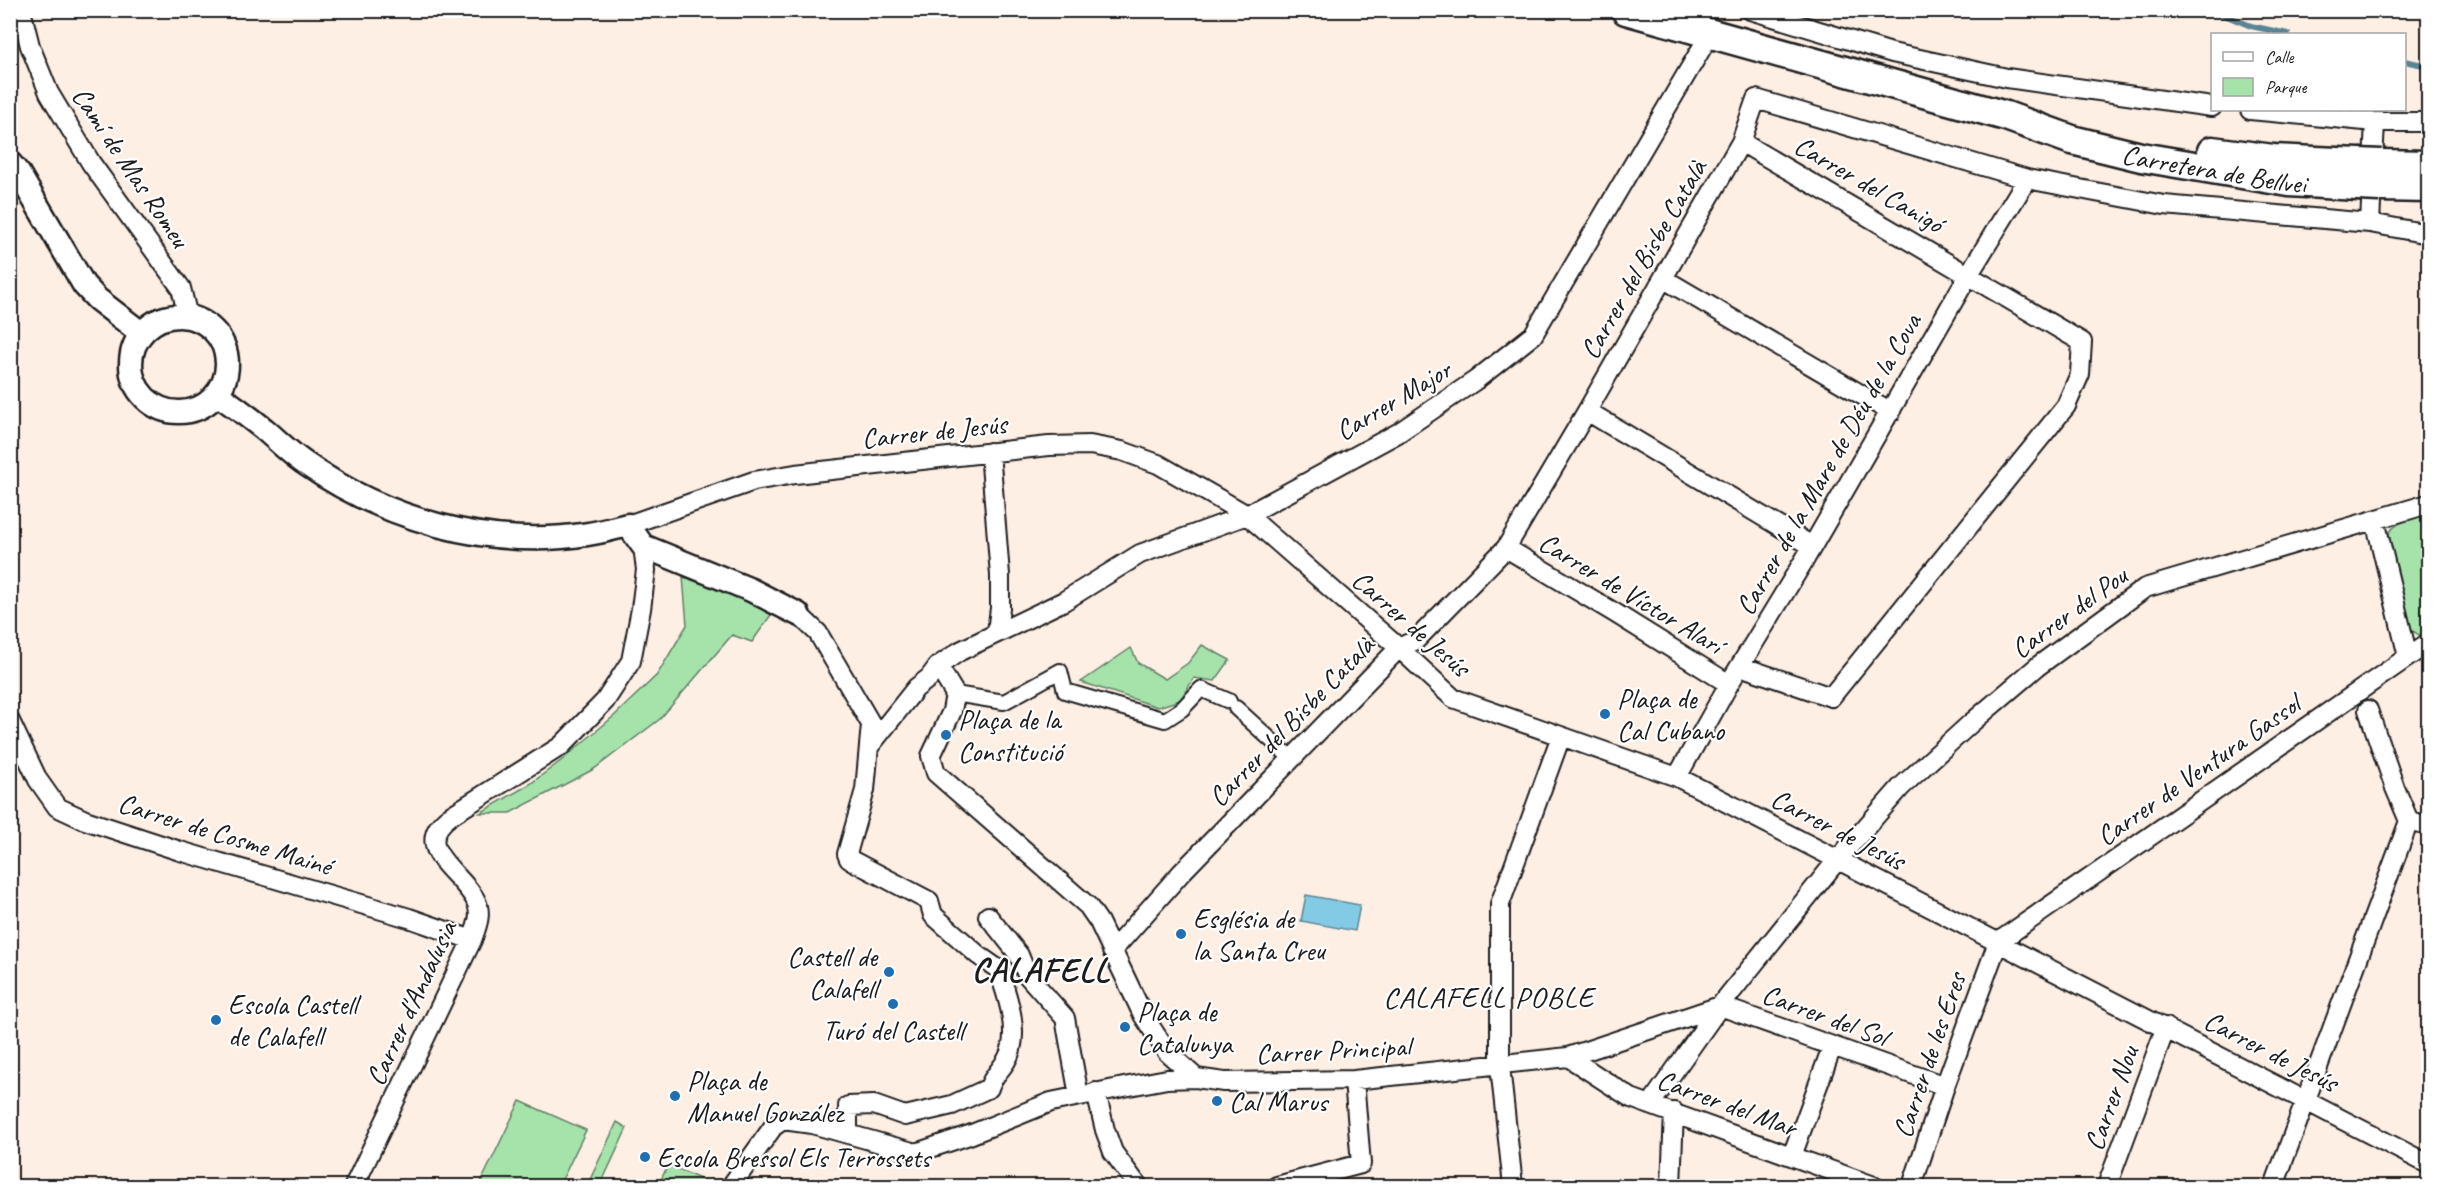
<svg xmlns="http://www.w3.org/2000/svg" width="2439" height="1197" font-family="Caveat,sans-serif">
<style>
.green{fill:#a5e3ab;stroke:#608064;stroke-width:1.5}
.water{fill:#83cbe4;stroke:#5a8594;stroke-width:1.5}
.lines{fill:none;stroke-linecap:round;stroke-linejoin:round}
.stream{stroke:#5a8594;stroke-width:6}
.pedestrian-casing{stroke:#1c1c1c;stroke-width:18}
.minor-casing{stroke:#1c1c1c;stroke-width:22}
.tertiary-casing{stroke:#1c1c1c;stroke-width:27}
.primary-casing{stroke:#1c1c1c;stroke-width:33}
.pedestrian{stroke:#fff;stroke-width:14}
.minor{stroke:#fff;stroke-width:18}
.tertiary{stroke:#fff;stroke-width:22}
.primary{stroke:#fff;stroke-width:28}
.primary-bridge-casing{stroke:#1c1c1c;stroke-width:33;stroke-linecap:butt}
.primary-bridge{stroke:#fff;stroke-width:28}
.poi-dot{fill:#1f6fb2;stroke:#fff;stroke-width:2}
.labels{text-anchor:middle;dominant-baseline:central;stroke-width:4.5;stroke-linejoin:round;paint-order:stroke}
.street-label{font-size:28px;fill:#1c1c1c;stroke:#fff}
.poi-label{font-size:28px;fill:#1c1c1c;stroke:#fff;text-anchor:start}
.neighbourhood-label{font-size:30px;letter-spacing:1.5px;fill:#1c1c1c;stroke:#fff}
.district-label{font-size:34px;font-weight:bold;letter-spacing:1.5px;fill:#1c1c1c;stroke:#fff}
</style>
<rect width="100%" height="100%" fill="#feefe5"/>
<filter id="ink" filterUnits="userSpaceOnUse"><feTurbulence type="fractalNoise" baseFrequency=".0167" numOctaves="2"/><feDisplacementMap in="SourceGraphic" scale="12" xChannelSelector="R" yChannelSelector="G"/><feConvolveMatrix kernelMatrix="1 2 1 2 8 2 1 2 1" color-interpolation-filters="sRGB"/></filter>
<g filter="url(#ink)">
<path class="green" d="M2428,514V631L2419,635L2411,630L2388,535C2395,520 2414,518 2428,514Z
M683,577L753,601L773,612L752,642L732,635L660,719L594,769L510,813H480L530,784L562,760L614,716L657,675L687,625Z
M1202,645L1230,660L1215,681L1194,678L1180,700L1158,707L1081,682L1131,648L1138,663L1165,679L1188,663Z
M520,1101L586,1130L559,1186H479Z
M617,1122L627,1128L600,1186H587Z
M668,1165L714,1185L658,1186Z"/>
<path class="water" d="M1306,895L1360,905L1355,931L1301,921Z"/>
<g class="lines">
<path class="stream" d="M2212,10L2251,26L2288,34
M2404,61L2428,66"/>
<defs>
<path id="pedestrian" d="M955,694L1004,702L1060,671L1065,691L1165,720L1182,709L1201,689L1229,701
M1236,708L1291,758"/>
<path id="minor" d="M21,10L30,46L49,93L91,163L181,288L188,317
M1750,10L1892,53L2007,78L2212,107
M2250,110L2375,122H2428
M2370,223L2375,122
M1664,279L1891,412
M1587,411L1812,546
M990,452L1000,575V608L997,632
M2375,520L2408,657
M628,525L754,481L795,474L1049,446L1090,445L1122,451L1158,464L1247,515L1399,648L1453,698L1677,777L2428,1164
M1506,548L1615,613L1729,684
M798,614L818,633L871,724L865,790L847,854L849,859L929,901L933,915L978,955L998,969
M938,666L955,694L952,711L931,756L936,773L1088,906L1099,922L1143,1015L1167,1052L1196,1078
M1740,666L1831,697L2066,406L2080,374L2082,342L1741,142
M10,721L38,780L57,807L85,820L180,851L409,918L472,940
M869,747L916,688L929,678L938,666L960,651L1064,601L1140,554L1247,515L1398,433L1476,380L1533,335L1710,34
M1677,777L1729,684L1805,559L1969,274L2027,179
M2409,821L2428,826
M988,916L1019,955L1027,975L1065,1018L1079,1096
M1112,951L1181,873L1399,648L1416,640L1506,548L1587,411L1741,142L1756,99L2027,179L2164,205L2370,223L2428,234
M1720,1006L1945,1086
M1568,1057L1631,1098L1874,1186
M1096,1092L1105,1130L1113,1152L1138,1186
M1650,1105L1720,1006L1838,859L1901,787L1970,724L2038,666L2145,588L2428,504
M848,1134V1106L874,1105L905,1116L952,1105L989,1088C992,1077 1000,1071 1006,1061C1022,1036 1007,994 998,969
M1792,1156L1832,1047
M354,1186L472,940C477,926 483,913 475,899C460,871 409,847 450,816L561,746L605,701L631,661L641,609L646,570L643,546
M731,1186L773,1127L783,1120L812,1124L916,1153L972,1134L1051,1102L1124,1087L1167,1079L1196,1078L1224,1082L1354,1080L1568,1057L1720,1006
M1277,1186L1361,1164L1354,1080
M1513,1186L1500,1066V904L1561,736
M1671,1186L1674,1112
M1912,1186L1945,1086L1998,942L2428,643
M2107,1186L2166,1027
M2274,1186L2409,821L2395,788L2368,710"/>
<path id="tertiary" d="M10,163L19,174L84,285L97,299L141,333
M131 364a48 48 0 1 1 96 0a48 48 0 1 1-96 0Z
M217,394C233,405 249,417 264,429C277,440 289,452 303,462C384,519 489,550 588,534C602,532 615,528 628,525L643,546L751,590L798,614"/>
<g id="primary">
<path id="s1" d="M1626,10L2006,116L2072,140L2141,157L2289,182L2358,186"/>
<path d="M2212,151L2273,159L2359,163"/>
<path d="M2381,164L2428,165"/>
<path d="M2380,187L2428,188"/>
</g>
</defs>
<use href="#pedestrian" class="pedestrian-casing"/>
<use href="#minor" class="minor-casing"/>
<use href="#tertiary" class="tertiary-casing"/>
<use href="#primary" class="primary-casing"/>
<use href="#pedestrian" class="pedestrian"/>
<use href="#minor" class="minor"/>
<use href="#tertiary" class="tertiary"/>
<use href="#primary" class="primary"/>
<defs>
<path id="primary-bridge" d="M2359,163L2381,164
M2358,186L2380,187"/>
</defs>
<use href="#primary-bridge" class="primary-bridge-casing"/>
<use href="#primary-bridge" class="primary-bridge"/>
</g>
</g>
<g class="poi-dot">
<circle cx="1605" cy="714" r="6"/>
<circle cx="946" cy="735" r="6"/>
<circle cx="1181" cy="934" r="6"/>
<circle cx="889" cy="972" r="6"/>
<circle cx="893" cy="1004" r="6"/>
<circle cx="216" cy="1020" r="6"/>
<circle cx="1125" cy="1027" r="6"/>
<circle cx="675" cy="1096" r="6"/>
<circle cx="1217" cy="1101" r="6"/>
<circle cx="645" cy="1157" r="6"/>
</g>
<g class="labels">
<g class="street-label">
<text stroke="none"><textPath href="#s1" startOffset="610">Carretera de Bellvei</textPath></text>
<text transform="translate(131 167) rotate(56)">Camí de Mas Romeu</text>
<text transform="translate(1869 184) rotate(30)">Carrer del Canigó</text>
<text transform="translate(1643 259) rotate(-60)">Carrer del Bisbe Català</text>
<text transform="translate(1393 400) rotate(-31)">Carrer Major</text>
<text transform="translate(934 431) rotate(-6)">Carrer de Jesús</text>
<text transform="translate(1828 464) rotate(-60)">Carrer de la Mare de Déu de la Cova</text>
<text transform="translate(1631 593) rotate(31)">Carrer de Víctor Alarí</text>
<text transform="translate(2069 612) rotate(-36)">Carrer del Pou</text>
<text transform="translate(1411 623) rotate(41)">Carrer de Jesús</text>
<text transform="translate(1291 721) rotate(-46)">Carrer del Bisbe Català</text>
<text transform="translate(2198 770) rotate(-35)">Carrer de Ventura Gassol</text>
<text transform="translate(1838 829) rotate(27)">Carrer de Jesús</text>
<text transform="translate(225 834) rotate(17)">Carrer de Cosme Mainé</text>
<text transform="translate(411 1003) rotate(-65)">Carrer d'Andalusia</text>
<text transform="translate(1825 1015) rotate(20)">Carrer del Sol</text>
<text transform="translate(1333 1050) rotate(-3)">Carrer Principal</text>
<text transform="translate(2271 1051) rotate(27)">Carrer de Jesús</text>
<text transform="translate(1929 1055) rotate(-71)">Carrer de les Eres</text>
<text transform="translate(2111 1098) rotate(-70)">Carrer Nou</text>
<text transform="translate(1727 1103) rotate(20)">Carrer del Mar</text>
</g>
<g class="poi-label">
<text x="1617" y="698">Plaça de<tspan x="1617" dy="32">Cal Cubano</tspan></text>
<text x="958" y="719">Plaça de la<tspan x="958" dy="32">Constitució</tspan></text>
<text x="1193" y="918">Església de<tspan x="1193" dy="32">la Santa Creu</tspan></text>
<text x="877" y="956" text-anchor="end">Castell de<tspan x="877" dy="32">Calafell</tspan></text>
<text x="228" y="1004">Escola Castell<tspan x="228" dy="32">de Calafell</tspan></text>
<text x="1137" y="1011">Plaça de<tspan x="1137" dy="32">Catalunya</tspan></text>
<text x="893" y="1030" text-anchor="middle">Turó del Castell</text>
<text x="687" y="1080">Plaça de<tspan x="687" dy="32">Manuel González</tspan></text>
<text x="1229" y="1101">Cal Marus</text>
<text x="657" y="1157">Escola Bressol Els Terrossets</text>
</g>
<g class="neighbourhood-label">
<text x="1489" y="997">CALAFELL POBLE</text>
</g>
<g class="district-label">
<text x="1041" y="969">CALAFELL</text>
</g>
</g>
<rect width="2439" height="1197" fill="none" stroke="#fff" stroke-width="36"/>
<rect x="18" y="18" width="2403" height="1161" fill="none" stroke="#1c1c1c" stroke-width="2" filter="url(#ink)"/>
<rect x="2211" y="33" width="195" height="78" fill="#ffffff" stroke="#a4a4a4" stroke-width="1.5"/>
<rect x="2223" y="52" width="30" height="9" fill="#ffffff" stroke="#a4a4a4" stroke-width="1.5"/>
<text x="2265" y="63" font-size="18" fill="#1c1c1c">Calle</text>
<rect x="2223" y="78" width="30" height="18" fill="#a5e3ab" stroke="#a4a4a4" stroke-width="1.5"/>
<text x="2265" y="93" font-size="18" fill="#1c1c1c">Parque</text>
</svg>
